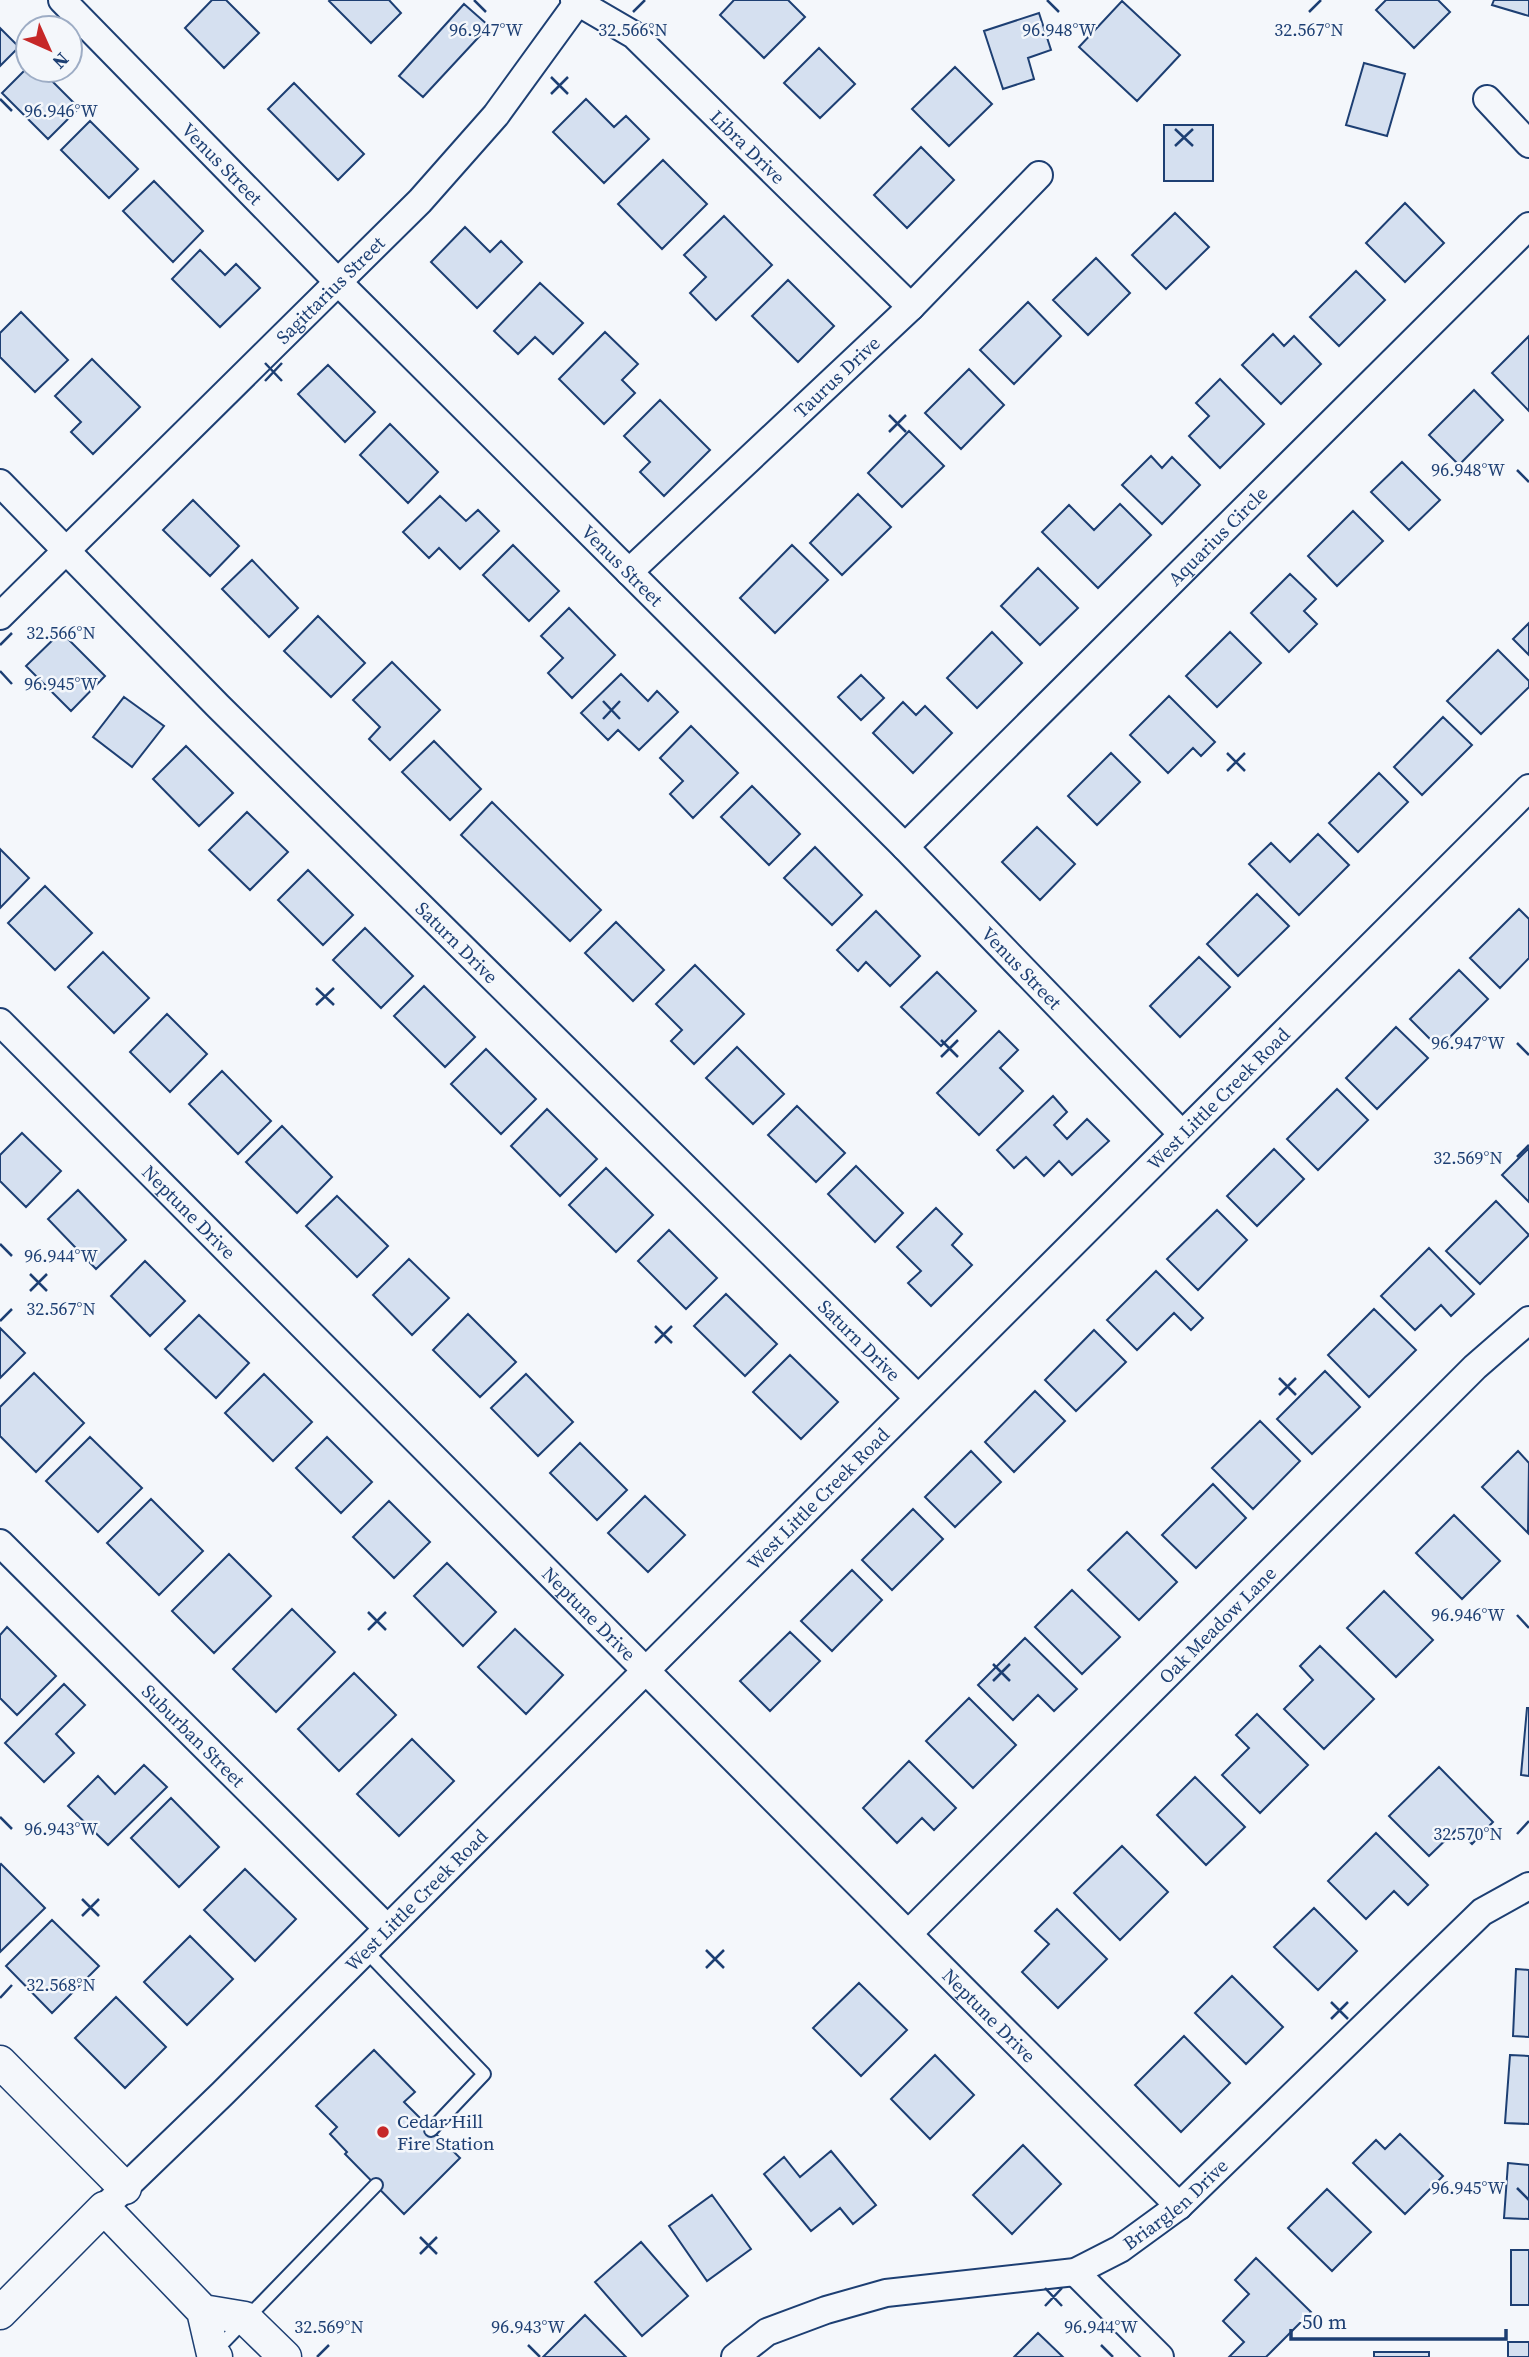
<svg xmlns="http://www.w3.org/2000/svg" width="1529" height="2357" font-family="'Source Serif 4',serif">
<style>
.building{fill:#d5e0f0;stroke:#1d3f73;stroke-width:2}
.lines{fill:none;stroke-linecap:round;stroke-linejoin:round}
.service-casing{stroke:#1d3f73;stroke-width:16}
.minor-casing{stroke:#1d3f73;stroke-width:30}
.tertiary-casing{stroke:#1d3f73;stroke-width:35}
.service{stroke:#f4f7fb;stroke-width:12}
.minor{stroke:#f4f7fb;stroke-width:26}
.tertiary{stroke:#f4f7fb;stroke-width:32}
.ticks{fill:none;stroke:#1d3f73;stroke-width:2.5}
.poi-dot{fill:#c62828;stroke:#f4f7fb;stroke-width:2.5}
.labels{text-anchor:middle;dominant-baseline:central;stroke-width:5;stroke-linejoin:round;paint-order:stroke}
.street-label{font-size:19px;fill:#1d3f73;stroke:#f4f7fb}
.poi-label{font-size:19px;fill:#1d3f73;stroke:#f4f7fb;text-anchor:start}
.ticks-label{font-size:18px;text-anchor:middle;fill:#1d3f73;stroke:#f4f7fb;stroke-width:5;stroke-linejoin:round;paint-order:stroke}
</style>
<rect width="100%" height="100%" fill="#f4f7fb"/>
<path class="building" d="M212,0H226L259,33L224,68L185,28Z
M330,0H389L401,13L371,43L329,1Z
M734,0H788L805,17L764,58L720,15Z
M1386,0H1438L1450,12L1414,48L1376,10Z
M1494,0H1529V16L1492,5Z
M1122,1L1180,55L1137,101L1079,47Z
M464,4L489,26L423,97L399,76Z
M1039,13L1051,50L1028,58L1034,79L1003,89L984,31Z
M0,28L19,47L0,66Z
M819,48L855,84L820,118L784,83Z
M1364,63L1405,74L1387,136L1346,125Z
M28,67V70H41L79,108L48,139L2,93Z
M955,67L992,104L949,146L912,109Z
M294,83L364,154L338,180L268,109Z
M586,99L614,127L626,116L649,139L604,183L553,132Z
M90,121L138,169L109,198L61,150Z
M1164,125H1213V181H1164Z
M921,147L954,180L907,228L874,195Z
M663,160L707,204L662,249L618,204Z
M154,181L203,231L173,262L123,211Z
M1405,203L1444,243L1405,282L1366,243Z
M1175,213L1209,247L1166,289L1132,255Z
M724,216L772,265L716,320L690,293L706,277L684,255Z
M465,227L490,252L501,241L522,262L477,308L431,262Z
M200,250L225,275L236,264L260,288L220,327L172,279Z
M1096,258L1130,293L1088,335L1053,300Z
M1356,271L1385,300L1339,346L1310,317Z
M788,280L834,326L798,362L752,316Z
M540,283L583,323L553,354L535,337L518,354L494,331Z
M1028,302L1061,336L1014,384L980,350Z
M21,312L68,360L35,392L0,357V333Z
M605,332L638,364L622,380L635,393L604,424L559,379Z
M1273,334L1284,346L1294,336L1321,364L1281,404L1242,365Z
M1529,336V411L1492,373Z
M92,359L140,407L93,454L71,432L81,422L55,396Z
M328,365L375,412L345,442L298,394Z
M969,369L1004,405L961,449L925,413Z
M1220,379L1264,424L1220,468L1189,436L1209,416L1196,403Z
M1474,390L1503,420L1459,465L1429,435Z
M660,400L710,450L664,496L640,472L650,462L624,436Z
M390,424L438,472L408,503L360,455Z
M909,431L944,466L902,507L868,473Z
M1151,456L1162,468L1172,457L1200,485L1162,524L1122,485Z
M1402,462L1440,500L1409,530L1371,492Z
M858,494L891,527L842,575L810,543Z
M440,496L466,521L478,510L499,531L460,569L439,548L429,558L403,532Z
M193,500L239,546L210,576L163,530Z
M1120,504L1151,535L1098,588L1042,532L1069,505L1094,530Z
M1353,511L1383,541L1337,586L1308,556Z
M513,545L559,591L529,621L483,575Z
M792,545L828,580L775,633L740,598Z
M252,560L298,608L269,637L222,589Z
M1038,568L1078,608L1040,645L1001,606Z
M1290,574L1316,599L1304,611L1317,624L1289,652L1251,613Z
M569,608L615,655L572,698L548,673L563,658L541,636Z
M318,616L365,663L331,697L284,651Z
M1529,623V655L1513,639Z
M61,632L105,676L71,711L26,666Z
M992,632L1022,663L977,708L947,678Z
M1230,632L1261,663L1217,707L1186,676Z
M1498,650L1529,681V687L1481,734L1447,701Z
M392,662L440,710L390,760L369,739L380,727L353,700Z
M621,674L648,701L657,691L678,712L639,750L618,730L608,740L581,713Z
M861,675L884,698L861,720L838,697Z
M1169,696L1215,742L1201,756L1193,748L1168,773L1130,735Z
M124,697L164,726L132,767L93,737Z
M903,702L916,715L925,706L952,733L913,773L873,733Z
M1443,717L1472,745L1422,795L1394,767Z
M691,726L738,773L693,818L670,794L683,781L660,758Z
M434,741L481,789L450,820L402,772Z
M186,746L233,793L199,826L153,779Z
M1111,753L1140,782L1097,825L1068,796Z
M1379,773L1408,802L1358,852L1329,823Z
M752,786L800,834L769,865L721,817Z
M492,802L601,910L570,941L461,835Z
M247,812L288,852L250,890L209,850Z
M1037,827L1075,864L1040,900L1002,862Z
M1318,834L1349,865L1299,915L1249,864L1271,843L1290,862Z
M815,847L862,895L832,925L784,878Z
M0,849L29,878L0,908Z
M308,870L353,915L323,945L278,900Z
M45,886L92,933L55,970L8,923Z
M1257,894L1289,926L1238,976L1207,944Z
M1519,909L1529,919V958L1500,988L1470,958Z
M876,911L920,956L890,986L866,962L858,971L837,950Z
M616,922L664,970L633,1001L585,953Z
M365,928L413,976L381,1008L333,960Z
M103,952L149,998L114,1033L68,987Z
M1199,957L1230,987L1180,1037L1150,1006Z
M695,965L744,1014L694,1064L671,1041L682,1030L656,1004Z
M1459,970L1488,999L1439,1048L1410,1019Z
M937,972L976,1011L941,1046L901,1007Z
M424,986L475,1037L445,1067L394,1016Z
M167,1014L207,1054L170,1092L130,1052Z
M1396,1027L1428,1058L1377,1109L1346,1078Z
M999,1031L1018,1050L1000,1068L1023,1091L979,1135L937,1093Z
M737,1047L784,1094L753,1124L706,1078Z
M486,1049L536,1099L501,1134L451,1084Z
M222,1071L271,1121L238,1154L189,1104Z
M1337,1089L1368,1120L1318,1170L1287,1139Z
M1053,1096L1067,1112L1054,1125L1067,1139L1087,1119L1109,1141L1072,1175L1059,1161L1044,1176L1026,1157L1014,1168L997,1150Z
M797,1106L845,1153L816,1182L768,1135Z
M547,1109L597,1159L560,1196L511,1146Z
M282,1126L332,1177L297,1213L246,1162Z
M22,1133L61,1171L26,1207L0,1181V1155Z
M1529,1148V1202L1502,1175Z
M1274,1149L1304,1179L1257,1226L1227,1196Z
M856,1166L903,1213L875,1242L828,1194Z
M606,1168L653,1215L616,1252L569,1205Z
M78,1190L126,1240L96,1269L48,1219Z
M337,1196L388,1246L357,1277L306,1226Z
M1496,1201L1529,1235L1480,1284L1446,1251Z
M936,1208L962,1234L952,1245L972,1265L931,1306L908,1283L921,1271L897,1247Z
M1217,1210L1247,1240L1198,1290L1167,1259Z
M669,1230L717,1278L686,1309L638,1261Z
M1429,1248L1474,1294L1451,1316L1441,1305L1415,1330L1381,1296Z
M409,1259L449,1298L412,1335L373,1295Z
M145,1261L185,1301L150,1336L111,1296Z
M1156,1271L1203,1318L1191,1330L1174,1313L1137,1350L1107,1320Z
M726,1294L777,1344L745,1376L694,1326Z
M1374,1309L1416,1350L1369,1397L1328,1355Z
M468,1314L516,1362L480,1397L433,1350Z
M199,1315L249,1363L216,1398L165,1349Z
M0,1328L25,1353L0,1378Z
M1094,1330L1126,1362L1076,1411L1045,1380Z
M790,1355L838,1402L801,1439L753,1392Z
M1325,1371L1360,1407L1312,1454L1277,1419Z
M34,1373L84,1423L36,1472L0,1436V1407Z
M264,1374L312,1422L273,1461L225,1413Z
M526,1374L573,1422L538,1456L491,1408Z
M1035,1391L1065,1421L1014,1472L985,1442Z
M1260,1421L1300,1461L1253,1509L1212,1468Z
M90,1437L142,1488L98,1532L46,1481Z
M327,1437L372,1482L341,1513L296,1468Z
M580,1443L627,1490L597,1520L550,1473Z
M971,1451L1001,1482L955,1527L925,1497Z
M1518,1451L1529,1463L1528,1533L1482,1487Z
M1213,1484L1246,1518L1196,1568L1162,1535Z
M645,1496L685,1535L648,1572L608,1533Z
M151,1499L203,1551L159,1595L107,1543Z
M389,1501L430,1542L394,1578L353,1537Z
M913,1509L943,1539L892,1590L862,1560Z
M1454,1515L1500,1561L1462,1599L1416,1553Z
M1127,1532L1177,1582L1139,1620L1088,1570Z
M229,1554L271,1596L214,1653L172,1611Z
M447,1563L496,1612L463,1646L414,1596Z
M852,1570L882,1600L832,1651L801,1621Z
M1072,1590L1120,1637L1082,1674L1035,1627Z
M1384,1591L1433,1640L1396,1677L1347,1628Z
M292,1609L335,1652L276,1712L233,1669Z
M7,1627L56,1676L17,1715L0,1698V1635Z
M515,1629L563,1675L526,1714L478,1667Z
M790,1632L820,1661L770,1711L740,1681Z
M1025,1638L1077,1689L1054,1711L1038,1695L1013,1720L978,1685Z
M1320,1646L1374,1699L1324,1749L1284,1709L1313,1680L1300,1666Z
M354,1673L396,1715L339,1771L298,1729Z
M64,1684L85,1705L56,1734L74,1753L44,1782L5,1743Z
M969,1698L1016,1745L973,1788L926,1741Z
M1527,1708H1529V1776L1521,1775Z
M1257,1714L1308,1765L1260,1813L1222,1775L1249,1748L1236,1735Z
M412,1739L454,1781L399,1836L357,1794Z
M909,1761L956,1808L934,1830L922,1818L897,1843L863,1808Z
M144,1765L167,1787L108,1845L68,1806L98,1776L115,1794Z
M1439,1767L1493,1822L1472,1844L1457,1829L1429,1856L1389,1816Z
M1195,1777L1245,1827L1206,1865L1157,1815Z
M171,1798L219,1847L179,1887L131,1838Z
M1376,1833L1428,1885L1408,1905L1394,1891L1366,1919L1328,1881Z
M1122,1846L1168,1892L1120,1940L1074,1893Z
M1,1864L45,1908L0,1952V1865Z
M245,1869L296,1919L255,1961L204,1910Z
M1314,1908L1357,1951L1318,1990L1274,1947Z
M1057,1909L1107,1959L1058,2008L1022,1972L1049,1944L1035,1931Z
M52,1920L99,1966L52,2013L6,1966Z
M190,1936L233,1979L187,2025L144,1982Z
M1516,1969L1529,1970V2037L1513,2036Z
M1232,1976L1283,2027L1246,2064L1195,2013Z
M859,1983L907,2030L861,2076L813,2028Z
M116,1997L166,2047L125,2088L75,2038Z
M1184,2036L1230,2083L1181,2132L1135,2085Z
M374,2050L415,2092L404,2102L460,2158L404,2214L345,2154L347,2152L330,2134L337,2127L316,2106Z
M935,2055L974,2095L930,2139L891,2099Z
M1510,2055L1529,2056V2124L1505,2123Z
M1400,2134L1443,2176L1405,2214L1353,2163L1376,2140L1385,2149Z
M1023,2145L1061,2184L1012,2234L973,2195Z
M831,2151L876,2205L853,2224L840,2208L811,2231L764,2174L784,2157L800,2177Z
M1508,2163L1529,2165V2219L1504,2218Z
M1327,2189L1371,2232L1332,2271L1288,2228Z
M712,2195L751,2249L707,2281L669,2226Z
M641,2242L688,2296L642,2336L595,2282Z
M1511,2250H1529V2305H1511Z
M1256,2258L1311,2312L1266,2357H1229L1244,2342L1223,2321L1249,2294L1235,2280Z
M585,2315L626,2357H543Z
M1038,2333L1063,2357H1014Z
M1508,2342H1529V2357H1508Z
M1374,2352H1429V2357H1374Z"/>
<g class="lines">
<defs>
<path id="service" d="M365,1950L484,2074L431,2130
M215,2351L376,2185"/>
<g id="minor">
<path id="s1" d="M62,0L338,282L905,847L1182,1134"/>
<path id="s2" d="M574,0L634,35L911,307"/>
<path d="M1487,99L1529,144"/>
<path id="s3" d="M0,483L218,706L918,1398"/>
<path id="s4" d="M629,572L911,307L1039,175"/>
<path id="s5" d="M0,616L420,201L496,115L578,2"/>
<path id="s6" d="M905,847L1529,226"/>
<path id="s7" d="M0,1022L1179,2206"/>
<path id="s8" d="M0,1543L387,1928"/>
<path id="s9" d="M909,1933L1475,1367L1529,1320"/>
<path id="s10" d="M110,2202L222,2094L1529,788"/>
<path d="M1075,2272L1160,2357"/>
<path id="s11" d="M735,2357L767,2332L826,2310L886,2293L1075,2272L1120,2249L1179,2206L1482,1912L1529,1886"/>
</g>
<path id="tertiary" d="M0,2062L125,2188
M203,2311L245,2318L285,2357
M0,2313L104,2208L203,2311L213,2354L216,2357"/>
</defs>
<use href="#service" class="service-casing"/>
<use href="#minor" class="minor-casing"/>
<use href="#tertiary" class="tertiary-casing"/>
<use href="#service" class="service"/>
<use href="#minor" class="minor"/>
<use href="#tertiary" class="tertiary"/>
</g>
<path class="ticks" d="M474,0L486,12M1047,0L1059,12M633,12L645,0M1309,12L1321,0M551,77L568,94M551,94L568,77M0,99L12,111M1175,129L1193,146M1175,146L1193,129M265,363L282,381M265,381L282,363M889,415L906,432M889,432L906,415M1517,470L1529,482M0,645L12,633M0,671L12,684M603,701L620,719M603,719L620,701M1227,753L1245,771M1227,771L1245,753M316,988L334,1005M316,1005L334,988M941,1040L958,1057M1517,1043L1529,1055M941,1057L958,1040M1517,1157L1529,1145M0,1244L12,1256M30,1274L47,1291M30,1291L47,1274M0,1321L12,1309M655,1326L672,1343M655,1343L672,1326M1279,1378L1296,1395M1279,1395L1296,1378M368,1612L386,1630M1517,1615L1529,1628M368,1630L386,1612M993,1664L1010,1681M993,1681L1010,1664M0,1817L12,1829M1517,1834L1529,1821M82,1899L99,1916M82,1916L99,1899M706,1950L724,1968M706,1968L724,1950M0,1998L12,1985M1331,2002L1348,2019M1331,2019L1348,2002M1517,2188L1529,2200M420,2237L437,2254M420,2254L437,2237M1045,2288L1062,2306M1045,2306L1062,2288M528,2345L540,2357M1101,2345L1113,2357M317,2357L329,2345"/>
<circle class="poi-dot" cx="383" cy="2132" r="7"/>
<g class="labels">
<g class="street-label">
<text stroke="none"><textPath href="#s2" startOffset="229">Libra Drive</textPath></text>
<text stroke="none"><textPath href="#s1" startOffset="229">Venus Street</textPath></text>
<text stroke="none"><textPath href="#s5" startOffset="464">Sagittarius Street</textPath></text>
<text stroke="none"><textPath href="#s4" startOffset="285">Taurus Drive</textPath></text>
<text stroke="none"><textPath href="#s6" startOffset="441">Aquarius Circle</textPath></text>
<text stroke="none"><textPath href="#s1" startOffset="796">Venus Street</textPath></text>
<text stroke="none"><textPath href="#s3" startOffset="648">Saturn Drive</textPath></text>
<text stroke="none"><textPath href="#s1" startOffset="1363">Venus Street</textPath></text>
<text stroke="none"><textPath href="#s10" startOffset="1564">West Little Creek Road</textPath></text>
<text stroke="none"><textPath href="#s7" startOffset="268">Neptune Drive</textPath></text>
<text stroke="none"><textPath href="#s3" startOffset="1214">Saturn Drive</textPath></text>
<text stroke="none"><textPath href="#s10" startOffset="998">West Little Creek Road</textPath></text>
<text stroke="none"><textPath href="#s7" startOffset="835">Neptune Drive</textPath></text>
<text stroke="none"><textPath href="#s9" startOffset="436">Oak Meadow Lane</textPath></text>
<text stroke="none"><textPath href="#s8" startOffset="273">Suburban Street</textPath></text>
<text stroke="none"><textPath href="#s10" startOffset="430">West Little Creek Road</textPath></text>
<text stroke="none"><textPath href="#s7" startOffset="1402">Neptune Drive</textPath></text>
<text stroke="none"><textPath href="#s11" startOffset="478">Briarglen Drive</textPath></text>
</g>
<g class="poi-label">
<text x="397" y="2121">Cedar Hill<tspan x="397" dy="22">Fire Station</tspan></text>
</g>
</g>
<g class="ticks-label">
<text x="486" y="36">96.947°W</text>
<text x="633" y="36">32.566°N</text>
<text x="1059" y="36">96.948°W</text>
<text x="1309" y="36">32.567°N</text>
<text x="61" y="117">96.946°W</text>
<text x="1468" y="476">96.948°W</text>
<text x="61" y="639">32.566°N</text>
<text x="61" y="690">96.945°W</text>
<text x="1468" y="1049">96.947°W</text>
<text x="1468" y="1164">32.569°N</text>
<text x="61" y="1262">96.944°W</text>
<text x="61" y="1315">32.567°N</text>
<text x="1468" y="1621">96.946°W</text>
<text x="61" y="1835">96.943°W</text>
<text x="1468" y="1840">32.570°N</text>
<text x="61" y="1991">32.568°N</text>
<text x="1468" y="2194">96.945°W</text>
<text x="329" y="2333">32.569°N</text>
<text x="528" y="2333">96.943°W</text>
<text x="1101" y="2333">96.944°W</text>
</g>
<g transform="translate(49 49) rotate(135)"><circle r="33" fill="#f4f7fb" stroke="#9eadc5" stroke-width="2"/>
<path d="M0-5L12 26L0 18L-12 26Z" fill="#c62828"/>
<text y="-10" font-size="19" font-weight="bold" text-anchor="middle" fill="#1d3f73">N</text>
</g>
<path d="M1291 2329v10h215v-10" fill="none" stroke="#1d3f73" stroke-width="3.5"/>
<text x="1302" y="2329" font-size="21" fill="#1d3f73" stroke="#f4f7fb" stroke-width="5" paint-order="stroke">50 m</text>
</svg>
